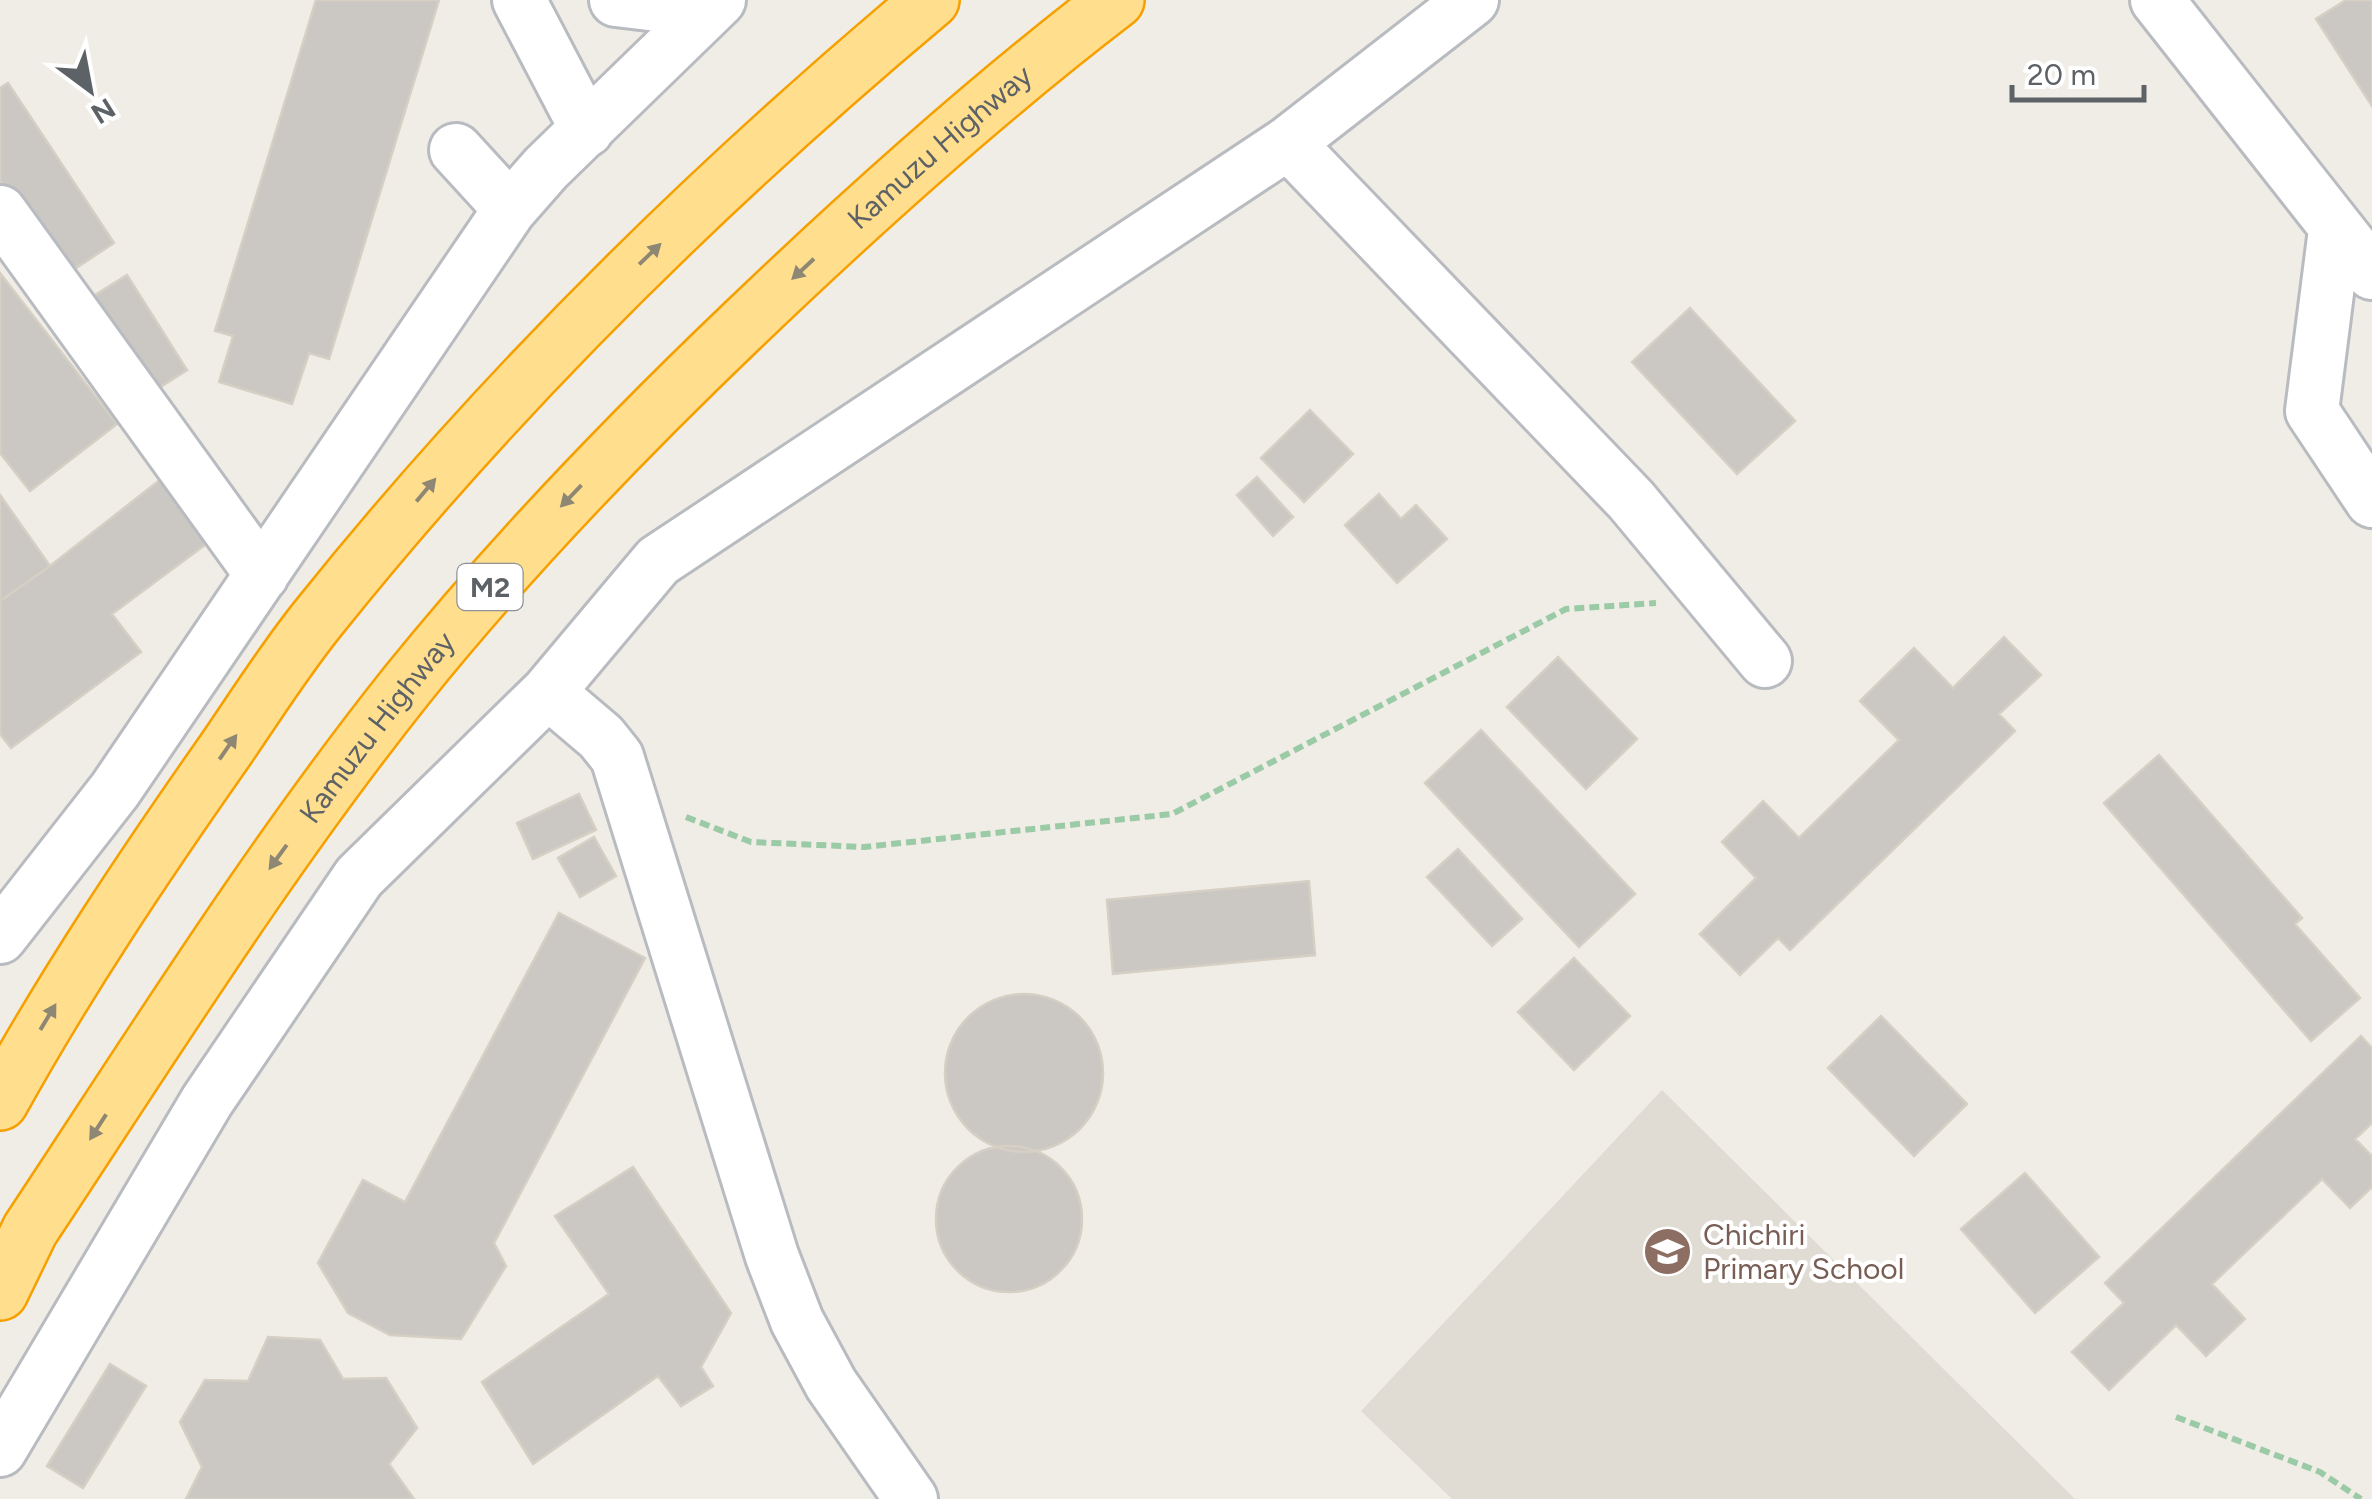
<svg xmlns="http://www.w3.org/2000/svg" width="2372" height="1499" font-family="Figtree,sans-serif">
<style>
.education{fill:#e0dcd4}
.building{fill:#cbc8c3;stroke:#d5cfc4;stroke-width:2.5}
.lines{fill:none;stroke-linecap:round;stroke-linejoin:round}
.minor-casing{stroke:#b8bbc0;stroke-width:58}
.highway-casing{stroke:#f6a000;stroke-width:60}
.path{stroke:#9acaa6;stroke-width:6;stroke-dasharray:10 5;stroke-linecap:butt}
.minor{stroke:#fff;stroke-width:52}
.highway{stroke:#ffde8e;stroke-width:55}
.oneway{fill:#8e8773}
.labels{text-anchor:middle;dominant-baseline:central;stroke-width:8;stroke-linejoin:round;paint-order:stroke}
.shield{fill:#fff;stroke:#8e9195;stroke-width:2.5}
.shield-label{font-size:28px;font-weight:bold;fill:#5d6267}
.street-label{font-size:30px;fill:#5d6267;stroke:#fff}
.education-label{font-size:30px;fill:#785e54;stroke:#fff;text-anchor:start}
</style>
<rect width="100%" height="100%" fill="#f0ede6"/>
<path class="education" d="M1662,1090L2075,1499H1452L1361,1411Z"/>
<path class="building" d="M316,0H439L329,359L309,353L292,404L219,382L233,336L215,331Z
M2346,0H2372V106L2316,19Z
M8,83L114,243L64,276L0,180V88Z
M0,273L117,424L30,491L0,453Z
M127,275L187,370L148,395L89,299Z
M1690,308L1795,421L1737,474L1632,362Z
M1310,410L1353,454L1304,502L1261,458Z
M170,472L217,536L112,614L141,652L11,748L0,734V601L50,566Z
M1257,477L1293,517L1273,536L1237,495Z
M1379,494L1401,519L1416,505L1447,539L1397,583L1345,525Z
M0,495L50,566L0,601Z
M2004,637L2041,675L1999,714L2015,731L1790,950L1778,938L1740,975L1700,934L1756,878L1722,842L1763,801L1799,838L1899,740L1860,701L1914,648L1953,688Z
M1558,657L1637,739L1586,789L1507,707Z
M1481,730L1635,894L1579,947L1425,783Z
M2159,755L2302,918L2295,924L2360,998L2311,1041L2104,803Z
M579,794L596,830L533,859L517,823Z
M594,837L616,876L580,897L558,858Z
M1458,849L1522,919L1492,946L1427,877Z
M1309,881L1315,955L1113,974L1107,900Z
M559,913L645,958L494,1243L506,1266L461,1339L390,1335L348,1313L318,1263L363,1180L405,1202Z
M1574,958L1630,1016L1574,1070L1518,1012Z
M945 1073a79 79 0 1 1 158 0a79 79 0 1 1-158 0Z
M1881,1016L1967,1104L1914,1156L1828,1068Z
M2361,1036L2372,1048V1123L2355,1139L2372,1156V1187L2350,1208L2322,1179L2212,1284L2245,1319L2206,1356L2176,1325L2109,1390L2072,1352L2124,1303L2105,1283Z
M936 1219a73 73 0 1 1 146 0a73 73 0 1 1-146 0Z
M633,1167L731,1313L701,1367L713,1386L681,1406L658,1376L533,1464L482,1382L609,1294L555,1216Z
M2025,1173L2099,1257L2035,1313L1961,1229Z
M268,1337L320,1340L343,1379L386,1378L417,1428L389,1464L414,1499H186L202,1467L180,1422L205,1380L248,1381Z
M110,1364L146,1386L83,1488L47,1466Z"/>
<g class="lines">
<defs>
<path id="minor" d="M519,0L587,130
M616,0L707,11
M2157,0L2372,273
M1288,143L1631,500L1765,661
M456,150L510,209
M0,212L262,575
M2335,230L2312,411L2372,501
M548,692L601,737L617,757L772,1256L797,1321L831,1384L911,1499
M0,937L115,790L510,209L546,168L719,0
M0,1450L207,1101L359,877L548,692L658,561L1288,143L1472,0"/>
<g id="highway">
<path d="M0,1102C67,981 144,866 224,752C255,707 285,659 320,616C501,390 709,186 931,0"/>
<path id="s1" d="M0,1292L30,1230C152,1046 269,858 407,685C510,557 623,440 741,327C861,212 984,101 1116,0"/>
</g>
</defs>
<use href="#minor" class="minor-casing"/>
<use href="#highway" class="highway-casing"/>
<path class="path" d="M686,817L751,842L864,847L1172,814L1566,609L1656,603
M2176,1417L2320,1472L2361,1499"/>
<use href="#minor" class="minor"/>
<use href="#highway" class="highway"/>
</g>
<defs><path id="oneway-solid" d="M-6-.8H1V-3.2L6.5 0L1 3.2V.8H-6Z" transform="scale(2.5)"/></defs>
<g class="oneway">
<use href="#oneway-solid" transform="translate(650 254) rotate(-44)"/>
<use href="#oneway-solid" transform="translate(803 269) rotate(137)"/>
<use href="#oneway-solid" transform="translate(426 490) rotate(-50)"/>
<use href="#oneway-solid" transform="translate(571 496) rotate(134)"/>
<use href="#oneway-solid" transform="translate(228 747) rotate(-55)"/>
<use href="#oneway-solid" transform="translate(278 857) rotate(126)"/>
<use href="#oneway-solid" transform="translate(48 1017) rotate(-59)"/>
<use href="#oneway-solid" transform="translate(98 1127) rotate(123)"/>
</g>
<defs>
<symbol id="school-disc" viewBox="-11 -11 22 22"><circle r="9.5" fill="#8d6e63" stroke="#fff"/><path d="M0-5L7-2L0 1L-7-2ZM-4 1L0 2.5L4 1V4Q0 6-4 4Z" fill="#fff"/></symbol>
</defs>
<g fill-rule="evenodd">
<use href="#school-disc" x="1640" y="1224" width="55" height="55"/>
</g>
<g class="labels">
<rect class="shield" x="457.5" y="564" width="65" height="46" rx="8"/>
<g class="shield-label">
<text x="490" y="587">M2</text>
</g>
<g class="street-label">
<text stroke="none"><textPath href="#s1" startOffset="1490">Kamuzu Highway</textPath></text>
<text stroke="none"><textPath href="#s1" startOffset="680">Kamuzu Highway</textPath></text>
</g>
<g class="education-label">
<text x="1703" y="1234">Chichiri<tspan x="1703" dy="34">Primary School</tspan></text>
</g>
</g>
<g transform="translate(90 90) rotate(148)" stroke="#ffffff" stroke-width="8" paint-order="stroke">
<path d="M0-8L18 38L0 25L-18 38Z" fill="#5d6267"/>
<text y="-15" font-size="28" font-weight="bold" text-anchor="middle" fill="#5d6267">N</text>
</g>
<path d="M2012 85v15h132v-15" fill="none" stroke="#5d6267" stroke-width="5"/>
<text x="2027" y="85" font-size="30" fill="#5d6267" stroke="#ffffff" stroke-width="8" paint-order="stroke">20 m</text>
</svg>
